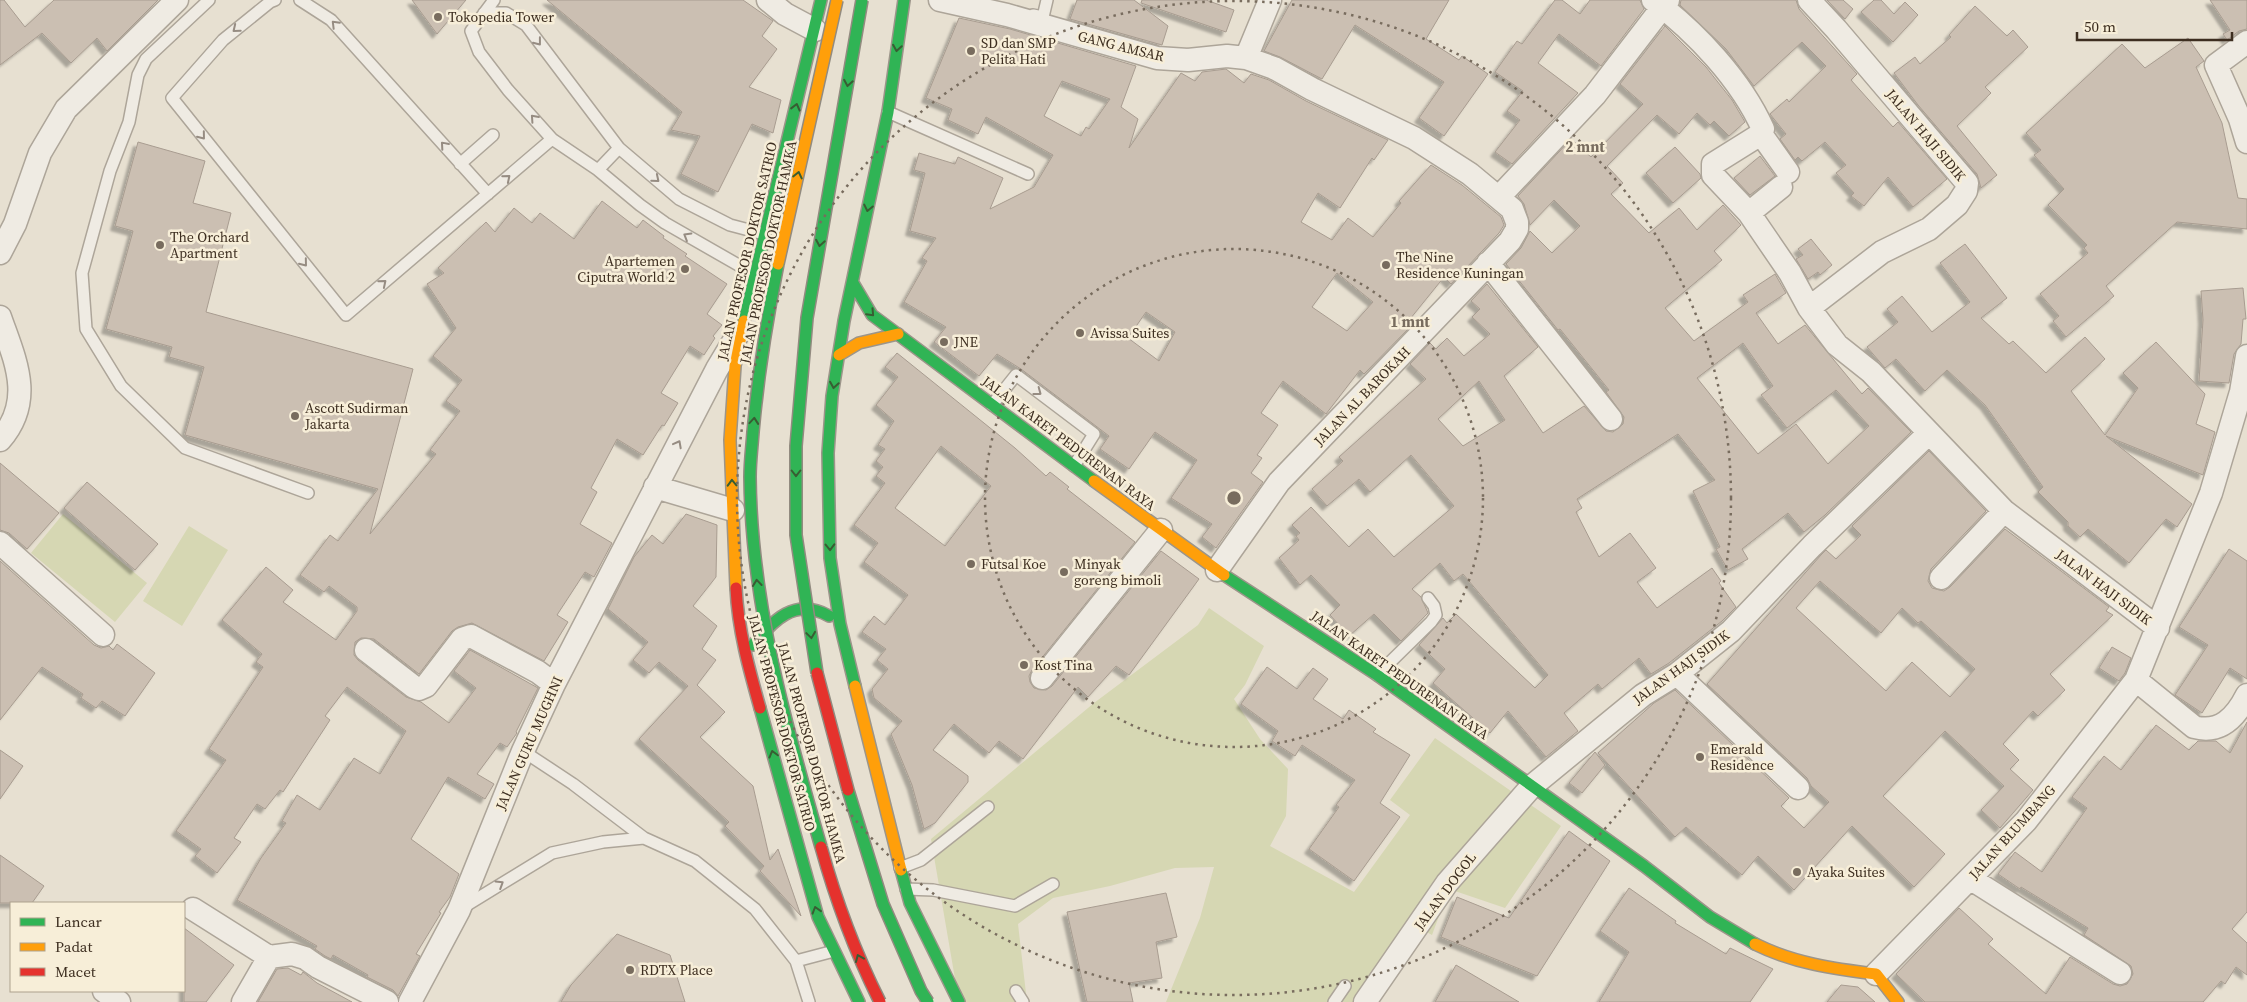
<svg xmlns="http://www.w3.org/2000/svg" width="2247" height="1002" font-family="'Source Serif 4',serif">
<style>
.green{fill:#d6d7b3}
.building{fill:#cbbfb2;stroke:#a89c90;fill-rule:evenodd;filter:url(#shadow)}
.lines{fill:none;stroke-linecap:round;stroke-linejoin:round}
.lane-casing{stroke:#ada599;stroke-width:14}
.street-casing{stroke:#ada599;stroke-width:25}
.fast-casing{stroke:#9c958a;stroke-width:14}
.slow-casing{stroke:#9c958a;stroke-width:14}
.jam-casing{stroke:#9c958a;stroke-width:14}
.lane{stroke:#efebe3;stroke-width:11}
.street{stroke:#efebe3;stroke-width:22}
.fast{stroke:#30b455;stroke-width:11}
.slow{stroke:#ff9f0a;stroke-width:11}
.jam{stroke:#e5322d;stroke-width:11}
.fast-bridge-casing{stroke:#928b80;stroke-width:14;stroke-linecap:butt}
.slow-bridge-casing{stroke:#928b80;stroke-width:14;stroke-linecap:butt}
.jam-bridge-casing{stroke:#928b80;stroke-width:14;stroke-linecap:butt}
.fast-bridge{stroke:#30b455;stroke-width:11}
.slow-bridge{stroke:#ff9f0a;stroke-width:11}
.jam-bridge{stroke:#e5322d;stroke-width:11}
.oneway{stroke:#968c82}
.oneway2{stroke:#385d33}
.ring{fill:none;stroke:#786c5e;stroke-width:2.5;stroke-dasharray:2.5 5}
.poi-dot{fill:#786c5e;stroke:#f7eed8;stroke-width:2}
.labels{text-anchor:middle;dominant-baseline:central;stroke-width:5;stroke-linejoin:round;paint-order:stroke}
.poi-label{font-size:14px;fill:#3d2e20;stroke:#f7eed8;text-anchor:start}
.street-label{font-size:14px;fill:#3d2e20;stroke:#f7eed8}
.centre{fill:#786c5e;stroke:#f7eed8;stroke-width:2.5}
.ring-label{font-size:15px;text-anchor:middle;font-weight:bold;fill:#786c5e;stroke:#f7eed8;stroke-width:5;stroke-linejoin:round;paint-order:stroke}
</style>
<defs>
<filter id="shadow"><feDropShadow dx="-4.5" dy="4.5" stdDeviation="1" flood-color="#0004"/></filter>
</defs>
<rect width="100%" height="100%" fill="#e7e0d1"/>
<path class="green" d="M63,514L147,583L115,622L31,553Z
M189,526L228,550L182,626L143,601Z
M1209,608L1264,646L1245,685L1234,699L1260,739L1288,769L1286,816L1270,846L1354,892L1410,815L1390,800L1435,738L1561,826L1505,908L1449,889L1432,935L1414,925L1355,1002H1166L1200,918L1214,867L1175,868L1110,886L1053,898L1018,924L1027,1002H959L931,839L1094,703L1198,625Z"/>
<path class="building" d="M0,0H4L25,27L54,0H158L107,51L97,38L71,63L42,33L0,65Z
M412,0H466L437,34Z
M547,0H743L773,21L762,36L777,49L749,87L781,100L773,133L752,124L718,192L681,174L700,136L671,130L682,112Z
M1077,0H1134L1168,26L1162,45L1070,19Z
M1142,0H1206L1234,10L1226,32L1141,3Z
M1292,0H1449L1426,39L1459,60L1462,56L1488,74L1444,136L1419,118L1444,82L1355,25L1322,79L1280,57L1264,51Z
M1555,0H1562L1580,14L1590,0H1640L1644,9L1601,66L1559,34L1538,63L1578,93L1512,164L1495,152L1520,120L1507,111L1523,91L1495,72L1517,41L1522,44Z
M1681,0H1796L1799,9L1857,74L1851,80L1893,127L1898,122L1947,179L1913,207L1888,177L1864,206L1851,196L1854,193L1836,173L1846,165L1825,142L1802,161L1798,157L1795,160L1780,139L1786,134L1770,114L1787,99L1789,102L1826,66L1802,42L1754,86L1726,49L1680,5Z
M1827,0H1843L1853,9L1845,19Z
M1874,0H1881L1894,14L1905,2L1918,15L1893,42L1861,12Z
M2210,0H2247V29L2239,31L2227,40L2223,34L2230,30Z
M1975,6L2007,36L2013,30L2028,47L1985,87L1991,93L1957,126L1997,175L1981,188L1977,174L1918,105L1894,73L1915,57L1920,64L1951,37L1949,35Z
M959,18L1010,29L1136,66L1121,107L1138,119L1129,148L1181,73L1195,81L1202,72L1226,69L1244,83L1251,74L1269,80L1306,101L1388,140L1374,160L1372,158L1340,208L1318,193L1301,222L1332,240L1348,218L1373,237L1401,203L1399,201L1431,165L1462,185L1501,217L1504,225L1499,233L1451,284L1444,277L1406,324L1410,327L1364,374L1360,370L1326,414L1283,381L1261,413L1278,425L1257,455L1262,458L1251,473L1263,482L1216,548L1202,537L1212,524L1171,498L1197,460L1155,432L1129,469L1100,449L1109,436L1021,369L997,354L979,376L934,342L946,327L904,302L927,261L922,258L936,238L910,231L925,173L914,170L919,153L955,164L958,157L1003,178L990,209L1034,187L1053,155L986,117L978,134L948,120L952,109L926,98ZM1062,81L1110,99L1089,129L1086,127L1081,136L1044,116ZM1337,273L1373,302L1347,331L1312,307ZM1146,312L1175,332L1159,361L1128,338Z
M1665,26L1706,67L1732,100L1745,122L1729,136L1714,121L1710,125L1697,113L1679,134L1657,115L1607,166L1623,183L1611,194L1649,233L1679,208L1697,230L1723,205L1741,225L1714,251L1722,260L1665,308L1694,341L1748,302L1743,295L1775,274L1786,293L1756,313L1778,344L1805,325L1862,394L1868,388L1911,432L1825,515L1804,532L1788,513L1742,549L1748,559L1728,570L1716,549L1720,547L1693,491L1715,480L1678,434L1577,499L1582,508L1576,512L1599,557L1630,533L1656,568L1637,582L1657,608L1712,568L1721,581L1719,583L1736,607L1722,621L1669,663L1651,674L1639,658L1602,689L1598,684L1564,713L1578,731L1546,757L1508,711L1490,733L1433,683L1445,669L1419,645L1443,618L1447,623L1456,614L1535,688L1548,675L1463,574L1454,581L1440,563L1412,589L1421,597L1428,613L1401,641L1374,614L1349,636L1330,615L1340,605L1311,575L1300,585L1279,558L1299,540L1296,536L1300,533L1292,525L1311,507L1349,547L1368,529L1394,557L1454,506L1411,455L1370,492L1359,479L1327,506L1312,489L1343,461L1339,457L1426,379L1410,364L1430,343L1436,349L1447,338L1464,356L1490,334L1472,317L1480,309L1471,301L1487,284L1538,347L1504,376L1543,433L1584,406L1606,431L1613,432L1623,424L1624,417L1606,392L1609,390L1560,329L1558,330L1506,264L1521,248L1530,231L1552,253L1580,226L1554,200L1530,225L1524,204L1518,196L1571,139L1591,157L1643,104L1620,84ZM1743,343L1773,386L1761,395L1787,428L1836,390L1869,426L1828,464L1796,424L1758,454L1697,378ZM1479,381L1505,420L1463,446L1438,419Z
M2188,38L2204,61L2196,67L2222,123L2238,198L2247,199V229L2177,222L2106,286L2114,296L2066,337L2053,321L2059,316L2040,294L2088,253L2084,248L2087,245L2048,205L2064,189L2034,155L2041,150L2026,133L2122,44L2145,68Z
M138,142L205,161L193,203L231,213L206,312L413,369L370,534L436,454L430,450L460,411L446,401L462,380L433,356L456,328L427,284L444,273L438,268L486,222L495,232L514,208L532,223L540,213L574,239L602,201L637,228L643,220L664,236L663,238L687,254L685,256L727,284L707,314L722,325L713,336L715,338L704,355L690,346L661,393L678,403L664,426L662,425L643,455L617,439L591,488L597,492L580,524L612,543L594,577L585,572L557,615L568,622L544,661L472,623L458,627L452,631L419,674L374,639L361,638L355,642L354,655L358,660L406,697L421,702L449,723L476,688L454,671L470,650L538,688L516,732L517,733L507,747L500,743L477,774L494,784L485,799L448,777L411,839L459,874L450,897L439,912L441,913L416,954L420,956L398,996L393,990L367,977L368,975L333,955L331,959L325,956L315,949L317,946L237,900L261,858L286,823L282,821L297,795L320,810L354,758L380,774L406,731L347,687L325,716L330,720L283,792L280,790L265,809L257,804L234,838L241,842L217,873L195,856L201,849L176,831L226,760L209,749L263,667L256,662L262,654L222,620L266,567L293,590L283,602L336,640L357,611V607L329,586L324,592L300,575L330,535L338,541L378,489L185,435L204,367L169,357L172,347L106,329L133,231L115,226Z
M1675,147L1700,174L1701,178L1673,203L1646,173Z
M1760,156L1775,176L1750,195L1734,178Z
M1811,239L1832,265L1820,275L1818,272L1808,279L1796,259L1803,255L1798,249Z
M1965,244L2007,298L1981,318L2009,344L2013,341L2046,373L2085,337L2105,359L2071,391L2105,435L2138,388L2123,373L2156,342L2205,394L2196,424L2215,432L2203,475L2106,436L2192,504L2177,527L2166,519L2129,563L2088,529L2080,537L2068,526V522L2038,492L2043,487L1985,405L1947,370L1925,391L1896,359L1885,368L1867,347L1898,322L1887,309L1902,296L1932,332L1970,302L1940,263Z
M2243,288L2246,319H2243L2241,344L2234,354L2229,383L2199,381L2203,320L2201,291Z
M897,353L1015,448L1046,476L1050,472L1069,487L1067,489L1135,542L1032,670L1029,676L1030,682L1034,688L1046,690L1052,686L1161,551L1199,579L1129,675L1116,666L1088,697L1078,687L1023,759L999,741L989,753L954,724L933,750L968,776V782L935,823L924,829L912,785L891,734L902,721L874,698L872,689L888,669L877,660L886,649L862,632L874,616L885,625L908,595L864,562L878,543L854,525L885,483L876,476L883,467L876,461L885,449L878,445L894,421L876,405L898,377L885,367ZM941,446L991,486L945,546L895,508Z
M1929,451L1986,511L1931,569L1928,581L1932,588L1944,591L1950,587L2005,529L2109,607L2106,611L2113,615L2050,674L2065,690L2038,716L2033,711L2003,744L2019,760L2010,769L2033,790L2000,828L1981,810L2004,786L1945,731L1883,796L1945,854L1914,887L1852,826L1794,890L1758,856L1742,875L1686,827L1675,837L1598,753L1654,703L1675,690L1789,798L1781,806L1804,828L1829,802L1811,786L1807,778L1707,684L1821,555L1826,550L1836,559L1861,535L1852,526ZM1820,581L1881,633L1902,608L1918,623L1921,621L1975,669L1950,697L1912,662L1886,691L1796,608Z
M0,463L59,513L27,549L9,533L0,530Z
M87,482L158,544L135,570L64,508Z
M686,514L717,525L716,577L693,606L717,626L702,649L716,660L697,685L725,712L700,737L753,786L770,860L778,849L801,916L760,871L764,866L725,826L729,822L639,739L688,686L659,662L649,673L633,660L648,642L608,609L634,557L652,535L663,544Z
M2229,549L2247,561V679L2230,668L2202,713L2175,695L2208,645L2179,627Z
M0,561L94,645L101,648L109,646L113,650L117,644L155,673L125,716L102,701L96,708L81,698L83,694L42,667L0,720Z
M2112,647L2131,658L2125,673L2119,681L2099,668Z
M1267,667L1297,689L1313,668L1328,679L1313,699L1343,719L1349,710L1376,729L1373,732L1410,755L1380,803L1400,817L1354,881L1309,849L1339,807L1336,805L1355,780L1302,745L1295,756L1272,741L1278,731L1241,704Z
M2247,722V912L2232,929L2247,943V975L2236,967L2225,984L2221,981L2203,1002H1925L1896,974L1959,908L1993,939L1988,944L2046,994L2070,957L2113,984L2120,986L2127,984L2133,974L2131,966L2084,935L2088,928L2021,887L2020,889L1998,874L2015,852L2042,872L2087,808L2072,797L2104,756L2121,770L2156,725L2189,750L2198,741H2216L2230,753Z
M0,750L23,766L0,799Z
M1595,752L1605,765L1582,793L1569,783Z
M1569,831L1610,861L1537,976L1441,937L1457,897L1509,918Z
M0,855L44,886L32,903H0Z
M1629,888L1676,921L1675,923L1726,954L1730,948L1773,969L1750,1002H1599L1629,952L1600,931Z
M1166,893L1177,937L1156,942L1162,978L1129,983L1133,1002H1087L1067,912Z
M184,928L234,965L206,1002H184Z
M617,934L670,955L685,1002H561L571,985Z
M1456,965L1519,1002H1435Z
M288,968L301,975L303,972L317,983L352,1002H258L277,969Z
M1841,985L1858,987L1875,1002H1827Z"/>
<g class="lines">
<defs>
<path id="lane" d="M209,0L146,59L138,75L129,122L110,171L82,273L86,329L121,386L185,448L308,493
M275,0L270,2L223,40L172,98L346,315L552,139
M300,0L331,20L488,194
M494,0L471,31L479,52L508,90L552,139L598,170L640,205L665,223L754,274
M484,13H506L526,25L619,148L679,199L730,225L764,234
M1033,15L1043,17L1047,0
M888,112L1028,174
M460,164L493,135
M598,170L619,148
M992,405L1016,375L1094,434L1074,466
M1377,675L1431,622L1436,615L1434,606L1428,598
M523,751L573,784L644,838L695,861L755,909L796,961L809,1002
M900,868L921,860L988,807
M906,889L933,890L1015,906L1053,884
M462,908L552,853L603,842L644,838
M796,961L834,951
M1016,991L1023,1002
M1334,1002L1345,986"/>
<path id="street" d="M768,0L785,14L815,30
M940,0L1007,15L1157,58L1188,60L1227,56L1246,58L1274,68L1312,89L1414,138L1470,174L1512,209L1517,222V229L1510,241L1279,482L1217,570
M1653,0C1696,32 1741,80 1763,129L1761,134L1713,164V175L1749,213L1790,273L1809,308L1837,345L1871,372L2004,511L2158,628
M1809,0L1836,29L1967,183L1966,191L1957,205L1929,229L1882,252L1809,308
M2247,42L2216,65L2240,119L2247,142
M1246,58L1270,0
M1761,134L1788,172
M1499,197L1595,95L1668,0
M1749,213L1781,187
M0,253L15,224L40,153L66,109L177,0
M1488,263L1611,419
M0,317C15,360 35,400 0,440
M655,487L733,510
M0,543L103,635
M1941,578L2004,511
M366,650L414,687L419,689L426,686L462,639L471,636L538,672L554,684
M1677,674L1798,788
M1042,678L1161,530
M2136,680L2194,727C2220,734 2236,717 2247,695
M1971,879L2120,973
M193,909L269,957L292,954L305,958L318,967L387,1002
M1876,974L2026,821L2136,680L2211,493L2241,392L2247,356
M104,991L119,1002
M243,1002L269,957
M410,1002L459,910L523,751L554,684L717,369L738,334
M1365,1002L1447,883L1532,786L1643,695L1677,674L1731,631L1812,546L1929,433"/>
<path id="fast" d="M853,283L872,315L1094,481
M744,321L821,0
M1224,575L1377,675L1644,866L1710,917L1755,944
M753,645C773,620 795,597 829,616
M855,686L840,624L830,558L828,453L832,396L844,321L888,112L904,0
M760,708L818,917L859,1002
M901,870L910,903L959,1002"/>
<path id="slow" d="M839,355L859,343L898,334
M1094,481L1224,575
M736,588L730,440L735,366L744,321
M855,686L901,870
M1755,944C1793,963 1834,969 1876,974L1898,1002"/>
<path id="jam" d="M736,588C738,630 749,669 760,708"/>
</defs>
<use href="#lane" class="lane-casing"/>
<use href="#street" class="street-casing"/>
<use href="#fast" class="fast-casing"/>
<use href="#slow" class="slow-casing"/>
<use href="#jam" class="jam-casing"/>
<use href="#lane" class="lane"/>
<use href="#street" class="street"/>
<use href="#fast" class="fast"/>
<use href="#slow" class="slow"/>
<use href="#jam" class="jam"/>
<defs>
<path id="fast-bridge" d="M778,264C767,319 758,375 753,432C752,447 750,462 750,477C751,603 786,726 821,847
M817,673L796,535V446L807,318L862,0
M848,790L883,904L921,991L928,1002"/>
<path id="slow-bridge" d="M778,264L837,0"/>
<path id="jam-bridge" d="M817,673L848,790
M821,847C836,901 855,952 880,1002"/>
</defs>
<use href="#fast-bridge" class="fast-bridge-casing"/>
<use href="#slow-bridge" class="slow-bridge-casing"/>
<use href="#jam-bridge" class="jam-bridge-casing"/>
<use href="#fast-bridge" class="fast-bridge"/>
<use href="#slow-bridge" class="slow-bridge"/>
<use href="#jam-bridge" class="jam-bridge"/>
</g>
<defs><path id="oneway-chevron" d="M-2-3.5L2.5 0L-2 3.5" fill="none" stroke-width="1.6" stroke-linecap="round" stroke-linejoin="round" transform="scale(1.25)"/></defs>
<g class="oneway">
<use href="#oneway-chevron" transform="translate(335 24) rotate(-135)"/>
<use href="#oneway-chevron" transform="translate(236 29) rotate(141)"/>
<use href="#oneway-chevron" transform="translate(538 42) rotate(52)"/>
<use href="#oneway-chevron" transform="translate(534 118) rotate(-132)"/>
<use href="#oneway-chevron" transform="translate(202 136) rotate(51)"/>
<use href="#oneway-chevron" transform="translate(444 145) rotate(-131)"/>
<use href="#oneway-chevron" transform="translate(507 178) rotate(-40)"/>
<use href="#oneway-chevron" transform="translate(656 179) rotate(40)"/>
<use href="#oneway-chevron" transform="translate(687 236) rotate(-149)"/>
<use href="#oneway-chevron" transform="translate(304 263) rotate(51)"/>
<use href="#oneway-chevron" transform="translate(383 283) rotate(-40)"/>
<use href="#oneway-chevron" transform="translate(1038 392) rotate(37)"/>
<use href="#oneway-chevron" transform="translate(678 444) rotate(-62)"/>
<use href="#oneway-chevron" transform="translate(500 884) rotate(-32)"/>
</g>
<g class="oneway2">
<use href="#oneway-chevron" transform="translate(897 48) rotate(99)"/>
<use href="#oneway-chevron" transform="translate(848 83) rotate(100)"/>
<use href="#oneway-chevron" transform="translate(796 107) rotate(-76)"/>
<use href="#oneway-chevron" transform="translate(798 175) rotate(-77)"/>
<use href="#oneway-chevron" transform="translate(868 208) rotate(102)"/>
<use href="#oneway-chevron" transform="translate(820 243) rotate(100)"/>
<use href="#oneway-chevron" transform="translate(871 313) rotate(47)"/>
<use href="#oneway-chevron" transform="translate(834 385) rotate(99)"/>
<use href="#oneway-chevron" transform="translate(754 421) rotate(-85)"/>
<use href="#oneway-chevron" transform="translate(796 473) rotate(90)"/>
<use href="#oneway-chevron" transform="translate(732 483) rotate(-92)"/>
<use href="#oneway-chevron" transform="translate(830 547) rotate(89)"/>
<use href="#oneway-chevron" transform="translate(757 583) rotate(-96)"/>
<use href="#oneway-chevron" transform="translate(811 635) rotate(82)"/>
<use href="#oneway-chevron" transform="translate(773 754) rotate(-105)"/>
<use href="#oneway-chevron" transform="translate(816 910) rotate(-107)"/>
<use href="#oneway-chevron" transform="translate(859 958) rotate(-113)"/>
</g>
<g class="ring">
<circle cx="1234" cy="498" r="249"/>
<circle cx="1234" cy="498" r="497"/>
</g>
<g class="poi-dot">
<circle cx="438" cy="17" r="5"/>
<circle cx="971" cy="51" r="5"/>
<circle cx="160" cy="245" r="5"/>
<circle cx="1386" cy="265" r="5"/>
<circle cx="685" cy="269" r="5"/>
<circle cx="1080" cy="333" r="5"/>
<circle cx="944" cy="342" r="5"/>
<circle cx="295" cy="416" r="5"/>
<circle cx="971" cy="564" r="5"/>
<circle cx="1064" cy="572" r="5"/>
<circle cx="1024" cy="665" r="5"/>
<circle cx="1700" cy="757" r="5"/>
<circle cx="1797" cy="872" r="5"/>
<circle cx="630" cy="970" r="5"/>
</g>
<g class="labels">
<g class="poi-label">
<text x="448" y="17">Tokopedia Tower</text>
<text x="981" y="43">SD dan SMP<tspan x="981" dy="16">Pelita Hati</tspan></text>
<text x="170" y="237">The Orchard<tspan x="170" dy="16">Apartment</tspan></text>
<text x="1396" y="257">The Nine<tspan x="1396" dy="16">Residence Kuningan</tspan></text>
<text x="675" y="261" text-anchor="end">Apartemen<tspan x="675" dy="16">Ciputra World 2</tspan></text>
<text x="1090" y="333">Avissa Suites</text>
<text x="954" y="342">JNE</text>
<text x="305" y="408">Ascott Sudirman<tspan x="305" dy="16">Jakarta</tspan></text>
<text x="981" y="564">Futsal Koe</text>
<text x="1074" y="564">Minyak<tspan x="1074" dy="16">goreng bimoli</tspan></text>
<text x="1034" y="665">Kost Tina</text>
<text x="1710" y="749">Emerald<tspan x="1710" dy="16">Residence</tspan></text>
<text x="1807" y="872">Ayaka Suites</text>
<text x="640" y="970">RDTX Place</text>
</g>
<g class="street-label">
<text transform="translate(1121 46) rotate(14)">GANG AMSAR</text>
<text transform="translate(1926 135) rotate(50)">JALAN HAJI SIDIK</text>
<text transform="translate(747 251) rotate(-77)">JALAN PROFESOR DOKTOR SATRIO</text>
<text transform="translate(768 252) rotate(-78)">JALAN PROFESOR DOKTOR HAMKA</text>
<text transform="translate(1362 396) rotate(-46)">JALAN AL BAROKAH</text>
<text transform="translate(1069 443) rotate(37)">JALAN KARET PEDURENAN RAYA</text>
<text transform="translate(2104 587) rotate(37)">JALAN HAJI SIDIK</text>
<text transform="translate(1681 667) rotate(-36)">JALAN HAJI SIDIK</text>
<text transform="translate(1400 675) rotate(35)">JALAN KARET PEDURENAN RAYA</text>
<text transform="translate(782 723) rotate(75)">JALAN PROFESOR DOKTOR SATRIO</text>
<text transform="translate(529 743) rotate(-66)">JALAN GURU MUGHNI</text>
<text transform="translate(812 753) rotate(75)">JALAN PROFESOR DOKTOR HAMKA</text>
<text transform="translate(2012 832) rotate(-48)">JALAN BLUMBANG</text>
<text transform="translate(1445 891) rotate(-53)">JALAN DOGOL</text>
</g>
</g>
<circle cx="1234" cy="498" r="8" class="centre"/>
<g class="ring-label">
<text x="1585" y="152">2 mnt</text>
<text x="1410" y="327">1 mnt</text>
</g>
<rect x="10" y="902" width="175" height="90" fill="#f7eed8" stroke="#ada18e"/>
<rect x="20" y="918" width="25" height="8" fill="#30b455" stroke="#ada18e"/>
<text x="55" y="927" font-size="15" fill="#3d2e20">Lancar</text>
<rect x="20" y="943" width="25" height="8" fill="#ff9f0a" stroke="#ada18e"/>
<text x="55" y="952" font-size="15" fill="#3d2e20">Padat</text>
<rect x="20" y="968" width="25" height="8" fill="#e5322d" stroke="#ada18e"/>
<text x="55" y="977" font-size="15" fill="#3d2e20">Macet</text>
<path d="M2077 32v8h155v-8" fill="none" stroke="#3d2e20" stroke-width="2.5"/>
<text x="2084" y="32" font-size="15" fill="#3d2e20" stroke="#f7eed8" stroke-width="4" paint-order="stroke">50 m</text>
</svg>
